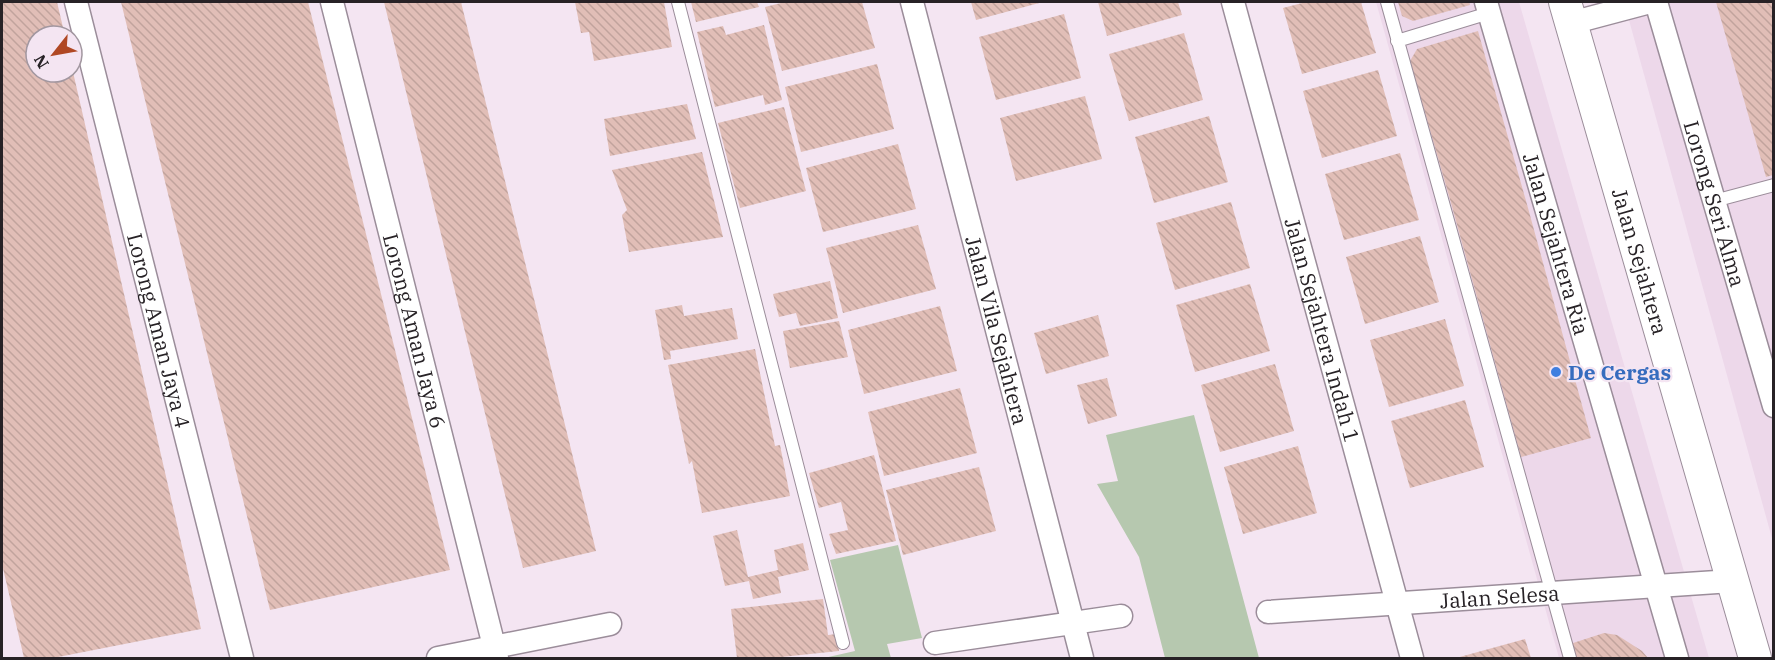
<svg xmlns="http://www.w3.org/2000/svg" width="1775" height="660" font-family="'IBM Plex Serif',serif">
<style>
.built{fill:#edd8ea}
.green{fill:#b6c8af}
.building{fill:url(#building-back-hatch)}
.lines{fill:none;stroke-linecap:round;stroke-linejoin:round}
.lane-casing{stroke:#9b8d9a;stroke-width:14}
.street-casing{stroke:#9b8d9a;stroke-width:25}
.secondary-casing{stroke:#9b8d9a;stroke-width:34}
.lane{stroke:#fff;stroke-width:12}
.street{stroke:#fff;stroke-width:22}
.secondary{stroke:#fff;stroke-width:32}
.shop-dot{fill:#3f7fe0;stroke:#f4e5f2;stroke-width:2}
.labels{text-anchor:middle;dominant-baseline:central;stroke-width:4.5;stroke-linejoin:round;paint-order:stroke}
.street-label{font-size:21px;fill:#272226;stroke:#f4e5f2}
.shop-label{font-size:21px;font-weight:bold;fill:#366cbe;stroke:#f4e5f2;text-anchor:start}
</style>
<defs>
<pattern id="building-back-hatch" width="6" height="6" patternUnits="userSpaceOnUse" patternTransform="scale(1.5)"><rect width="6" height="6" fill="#e1beb7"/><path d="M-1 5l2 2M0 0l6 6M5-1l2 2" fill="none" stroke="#c1a39d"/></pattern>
</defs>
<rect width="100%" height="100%" fill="#f4e5f2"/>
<path class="built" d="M1376,2H1519L1709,658H1559Z
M1624,2H1773V542Z"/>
<path class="green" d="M1194,415L1259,658H1165L1139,557L1097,484L1118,481L1106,435Z
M898,545L922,638L887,644L891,658H824L855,651L830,560Z"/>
<path class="building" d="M2,2H57L65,36H36V72H73L201,629L53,658H24L2,564Z
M121,2H308L450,570L270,610Z
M384,2H461L596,551L523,568Z
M575,2H664L672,47L594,61L589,32L581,33Z
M691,2H757L759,7L696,22Z
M785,2H862L875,48L782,71L765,7Z
M971,2H1043L976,20Z
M1098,2H1178L1182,15L1107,36Z
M1306,2H1361L1376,53L1302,74L1283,8Z
M1398,2H1469L1470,5L1413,21L1402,16Z
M1716,2H1773V175L1766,177Z
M1064,14L1081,78L996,100L979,37Z
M764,25L782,100L765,105L763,95L715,107L697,32L723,26L726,35Z
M1478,31L1528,208L1591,438L1521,457L1451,203L1410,61L1417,49Z
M1184,33L1203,100L1129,121L1109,54Z
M877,64L894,129L801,152L785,87Z
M1378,70L1397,136L1322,158L1303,91Z
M1085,96L1102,159L1016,181L1000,118Z
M687,104L696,139L610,156L604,119Z
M784,107L806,191L740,208L718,123Z
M1209,116L1228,182L1154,203L1135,137Z
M898,144L916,209L823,232L806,168Z
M702,152L723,237L629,252L622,215L627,210L612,170Z
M1400,153L1419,220L1344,240L1325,174Z
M1231,202L1250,268L1175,290L1156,223Z
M918,225L936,289L843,313L826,248Z
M1420,236L1439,302L1365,324L1346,257Z
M830,281L838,318L800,326L796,313L779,317L773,294Z
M1250,284L1270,351L1195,372L1176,305Z
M682,305L684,316L732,308L738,339L670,351L671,359L664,360L655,310Z
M940,306L957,371L864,394L848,330Z
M1098,315L1109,356L1046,374L1034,333Z
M1445,319L1464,386L1389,407L1370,340Z
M839,321L848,357L790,368L783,331Z
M755,349L775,446L780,445L790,496L702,513L692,461L689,464L668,365Z
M1275,364L1294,431L1220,452L1201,385Z
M1107,378L1117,416L1088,424L1077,385Z
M960,388L977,453L884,476L868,412Z
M1465,400L1484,467L1410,488L1391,421Z
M1298,446L1317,513L1243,534L1224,467Z
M874,455L896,541L836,554L829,534L848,530L841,502L819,508L809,473Z
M979,467L996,531L903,555L886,490Z
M737,530L748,577L778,570L774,550L803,543L809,570L778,577L781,593L753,599L749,581L725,586L713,536Z
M823,599L828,635L837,634L839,651L772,658H737L731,609Z
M1604,633L1617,635L1642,651L1648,658H1574L1570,644Z
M1525,639L1531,658H1456Z"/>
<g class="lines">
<defs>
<path id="lane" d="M678,2L843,643
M1387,2L1570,658
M1397,41L1489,13
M1714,201L1774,185"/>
<g id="street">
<path id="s1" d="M76,2L242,658"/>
<path id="s2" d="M332,2L497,658"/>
<path id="s3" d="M912,2L1082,658"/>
<path id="s4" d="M1233,2L1412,658"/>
<path id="s5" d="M1486,2L1677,658"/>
<path id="s6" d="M1656,2L1774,406"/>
<path d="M1571,23L1650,2"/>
<path id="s7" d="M1268,612L1732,581"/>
<path d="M935,643L1121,616"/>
<path d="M438,658L610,624"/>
</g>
<g id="secondary">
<path id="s8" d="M1565,2L1755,658"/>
</g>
</defs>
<use href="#lane" class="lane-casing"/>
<use href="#street" class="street-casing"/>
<use href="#secondary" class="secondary-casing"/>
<use href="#lane" class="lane"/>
<use href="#street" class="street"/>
<use href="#secondary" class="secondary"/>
</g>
<circle class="shop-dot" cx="1556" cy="372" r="6"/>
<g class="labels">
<g class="street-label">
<text stroke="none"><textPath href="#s6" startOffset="210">Lorong Seri Alma</textPath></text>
<text stroke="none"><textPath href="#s5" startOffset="252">Jalan Sejahtera Ria</textPath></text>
<text stroke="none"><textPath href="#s8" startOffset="270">Jalan Sejahtera</textPath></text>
<text stroke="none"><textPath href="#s1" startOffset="339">Lorong Aman Jaya 4</textPath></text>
<text stroke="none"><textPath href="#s2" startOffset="339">Lorong Aman Jaya 6</textPath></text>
<text stroke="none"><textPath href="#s3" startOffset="339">Jalan Vila Sejahtera</textPath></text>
<text stroke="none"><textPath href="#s4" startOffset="340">Jalan Sejahtera Indah 1</textPath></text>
<text stroke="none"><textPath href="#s7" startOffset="232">Jalan Selesa</textPath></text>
</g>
<g class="shop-label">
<text x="1568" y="372">De Cergas</text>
</g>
</g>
<rect width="1775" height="660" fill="none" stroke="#272226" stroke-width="6"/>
<g transform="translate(54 54) rotate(239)"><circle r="28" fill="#f4e5f2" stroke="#a297a0" stroke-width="1.5"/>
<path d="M0-4.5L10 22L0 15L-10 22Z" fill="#b04824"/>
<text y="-9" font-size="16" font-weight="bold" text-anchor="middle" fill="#272226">N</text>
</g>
</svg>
